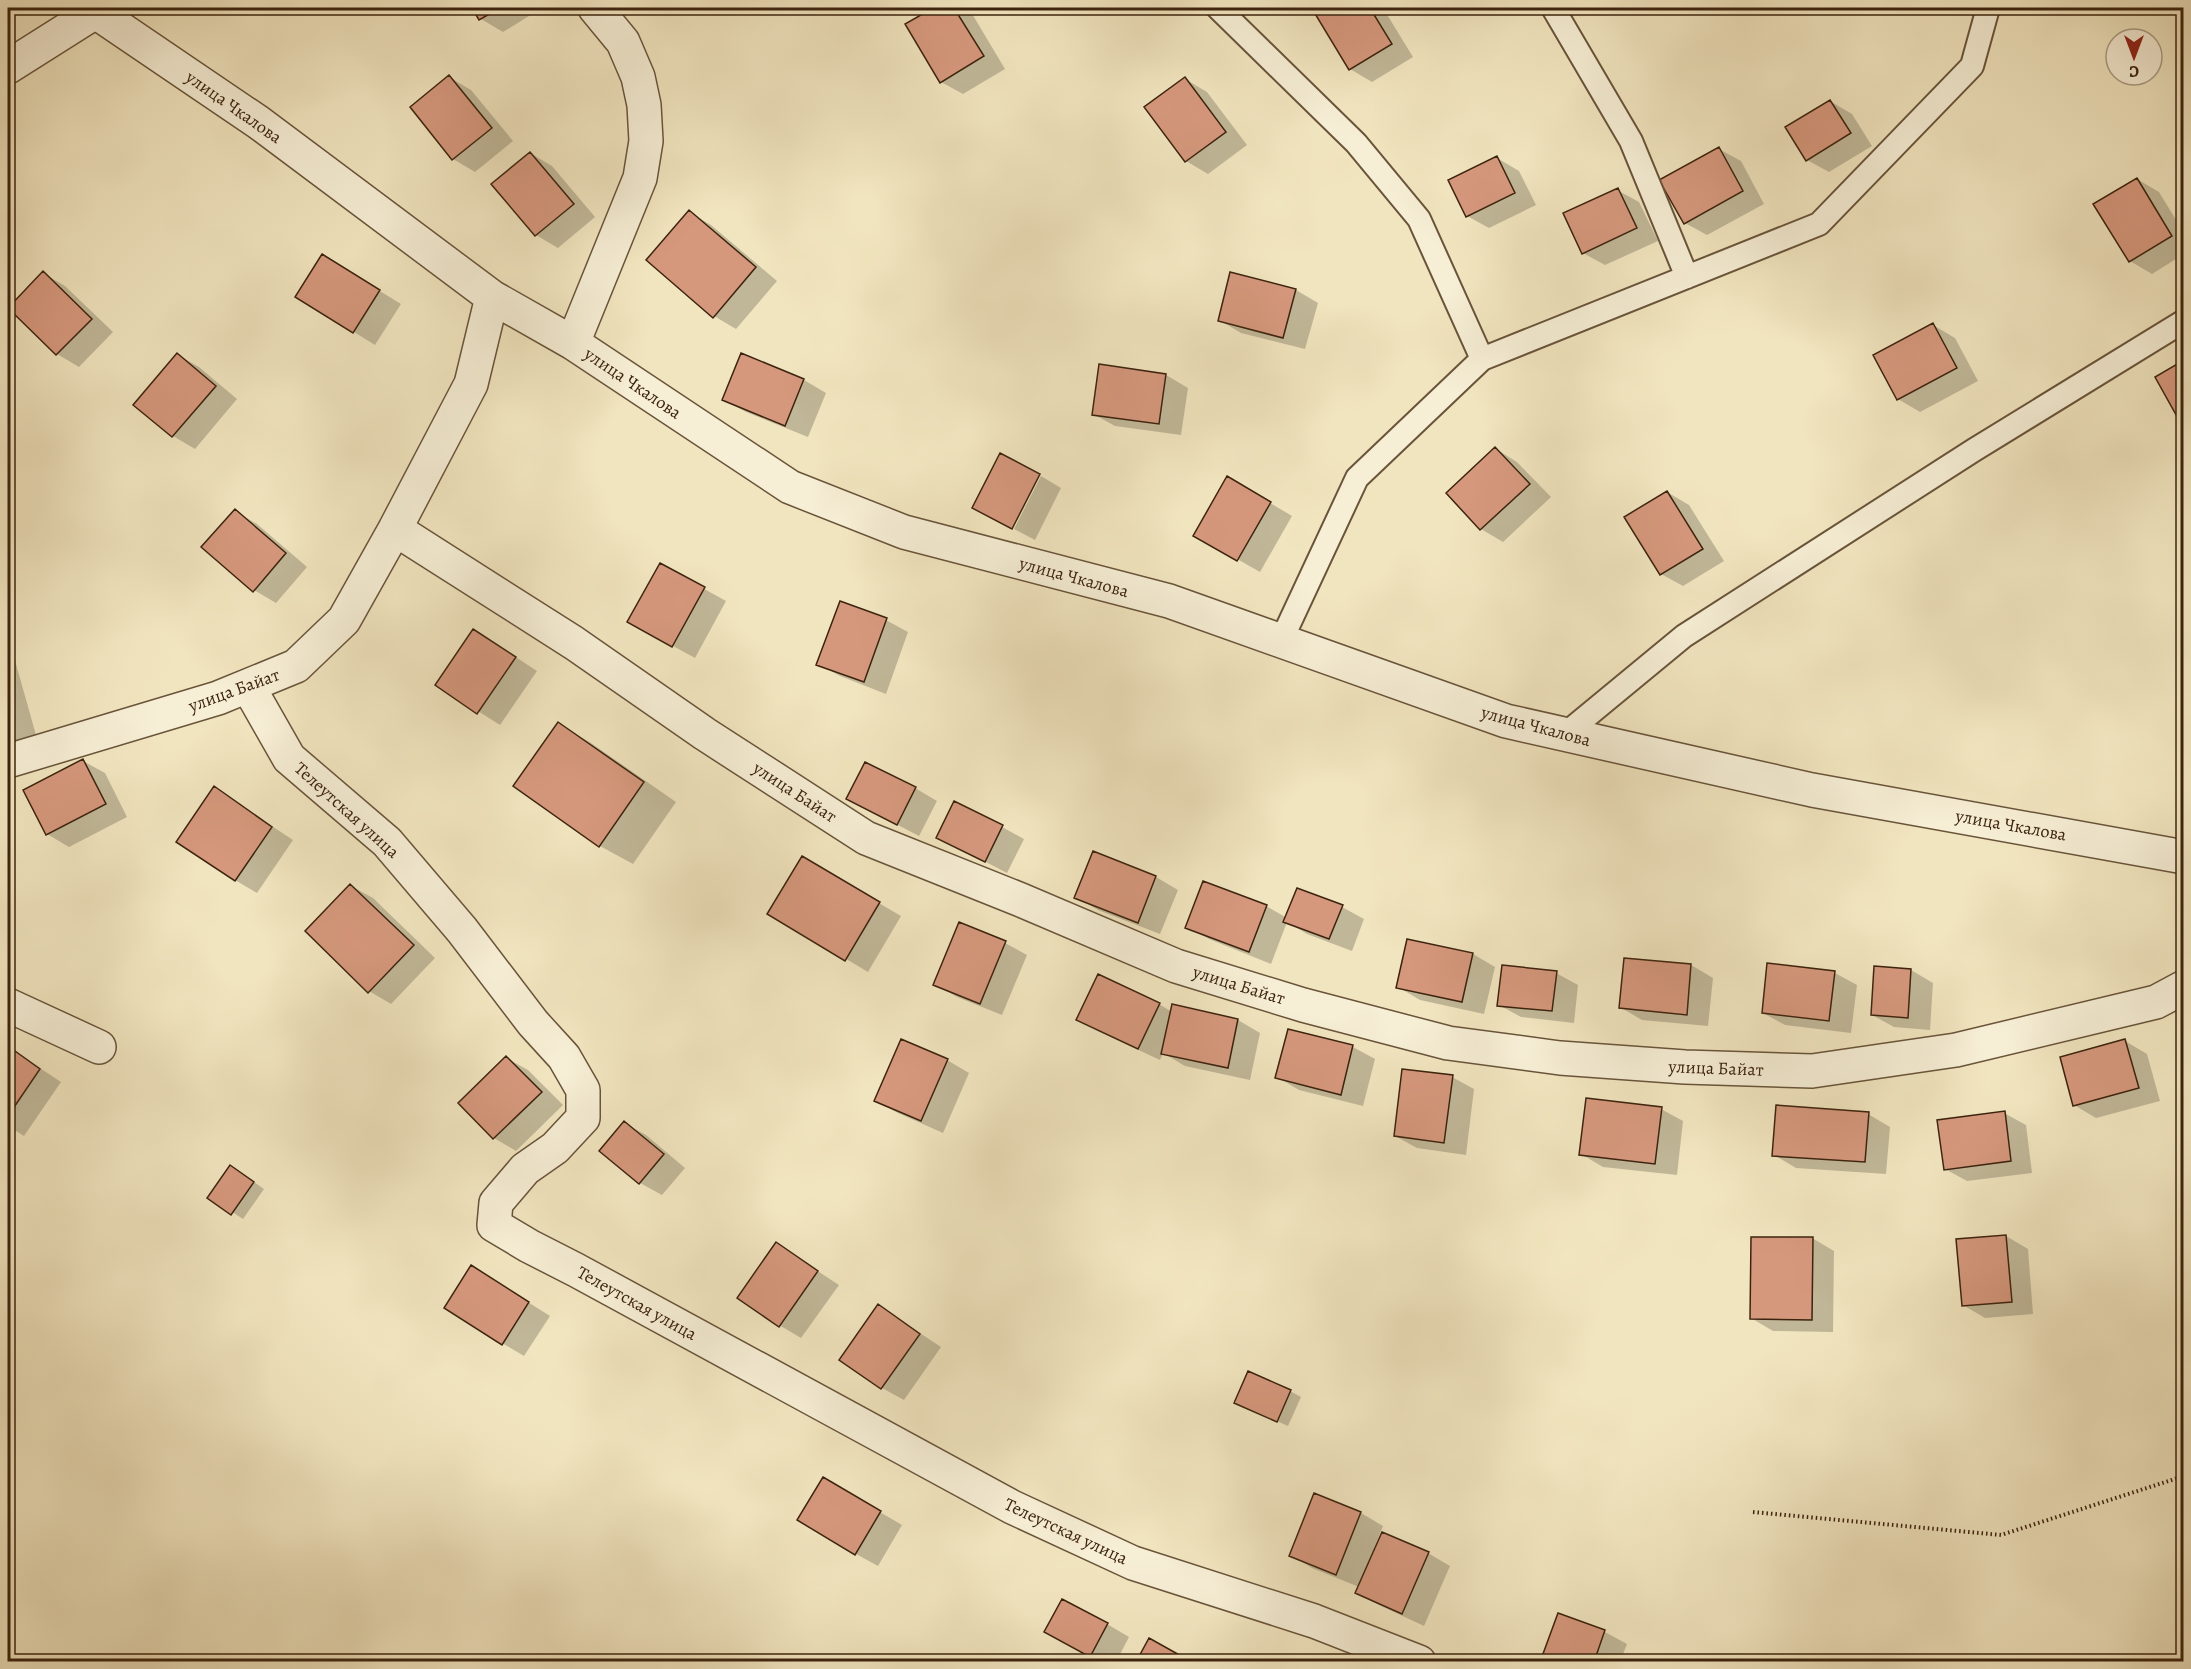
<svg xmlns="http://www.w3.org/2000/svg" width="2191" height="1669" font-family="Alegreya,serif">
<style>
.shadow{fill:#0003}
.building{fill:#d6987d;stroke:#3c230e;stroke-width:1.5}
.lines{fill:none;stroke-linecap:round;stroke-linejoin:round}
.service-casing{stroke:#69543a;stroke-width:26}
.minor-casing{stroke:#69543a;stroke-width:36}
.path{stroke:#3c230e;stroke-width:4;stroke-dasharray:1.5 3;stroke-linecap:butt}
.service{stroke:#f6eed5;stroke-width:22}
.minor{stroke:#f6eed5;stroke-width:33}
.labels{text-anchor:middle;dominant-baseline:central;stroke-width:4.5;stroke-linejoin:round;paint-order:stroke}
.street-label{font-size:18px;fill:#3c230e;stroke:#f6eed5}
</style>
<rect width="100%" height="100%" fill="#f1e5bf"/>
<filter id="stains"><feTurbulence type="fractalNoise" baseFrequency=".00333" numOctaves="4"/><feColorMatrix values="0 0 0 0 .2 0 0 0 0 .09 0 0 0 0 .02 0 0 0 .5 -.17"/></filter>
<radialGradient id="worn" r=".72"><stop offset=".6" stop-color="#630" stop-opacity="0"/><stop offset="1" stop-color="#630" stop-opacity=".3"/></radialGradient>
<path class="shadow" d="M473,8H542L503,32L481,19Z
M936,8H962L971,12L1005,69L963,94L941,82L907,25Z
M1325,8H1383L1413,57L1372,82L1350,69L1316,13Z
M449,77L471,90L513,141L475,172L453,159Z
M1185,79L1207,92L1247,145L1208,174L1186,161Z
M1830,101L1852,114L1872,146L1829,172L1807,160Z
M1719,149L1741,161L1764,204L1707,235L1685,223Z
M530,153L552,166L595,217L558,248L536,235Z
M1497,158L1519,171L1536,205L1489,228L1467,216Z
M2137,179L2159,192L2184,233V254L2152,274L2130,261Z
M1617,190L1639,202L1658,241L1605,265L1583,253Z
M689,212L711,225L777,281L736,329L714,316Z
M344,269L401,304L375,345L354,332Z
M43,273L65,286L113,332L79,367L57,354L10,308Z
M1232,274L1296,290L1318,303L1305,349L1241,333L1219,320Z
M1933,325L1955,338L1978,381L1920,412L1898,399Z
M178,355L199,367L237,399L195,449L173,436L135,405Z
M742,355L804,380L826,393L808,437L746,412L724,400Z
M1166,375L1188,388L1181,435L1115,426L1093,414Z
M1496,449L1517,462L1551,497L1503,542L1481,529L1448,493Z
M1041,476L1061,488L1035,540L1014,529Z
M1228,478L1292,516L1260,572L1195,535Z
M1667,492L1689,505L1724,561L1683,586L1661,574Z
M235,511L257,524L307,567L276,603L254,590Z
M661,565L726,601L695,658L629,622Z
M841,603L886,620L908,632L886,694L840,676L818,664Z
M496,644L537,671L500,725L437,685Z
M8,653L14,657L36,735L8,743Z
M559,724L591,743L676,802L633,864L600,846L515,786Z
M83,761L105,773L127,817L69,847L47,834Z
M214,788L293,840L257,893L235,880Z
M915,788L937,801L919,836L848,799Z
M1002,827L1024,839L1007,873L938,837Z
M1094,853L1156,877L1178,890L1160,934L1098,910L1076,897Z
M802,858L901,916L868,972L769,913Z
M351,886L373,898L435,958L391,1004L369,991Z
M8,903L15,911L8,919Z
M1266,906L1287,918L1342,907L1364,919L1352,951L1307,934L1287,922L1271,964L1209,939L1187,927Z
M1005,943L1027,955L1002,1015L957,997L935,984Z
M1473,954L1495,967L1484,1014L1420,1000L1398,987Z
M1691,965L1713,978L1708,1026L1642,1020L1620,1007Z
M1875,968L1911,970L1933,983L1930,1030L1894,1027L1872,1015Z
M1556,973L1578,985L1574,1023L1521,1017L1499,1005Z
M1835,973L1857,985L1851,1033L1785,1025L1763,1013Z
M1159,1004L1172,1012L1173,1006L1238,1020L1260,1033L1250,1080L1185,1066L1163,1053L1160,1060L1100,1032L1078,1019Z
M1289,1031L1353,1047L1375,1059L1363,1106L1299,1090L1277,1077Z
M2125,1041L2147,1054L2160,1101L2096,1118L2074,1105Z
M8,1047L61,1082L24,1136L8,1126Z
M506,1058L528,1070L563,1105L516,1151L494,1138Z
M947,1060L969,1073L943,1133L898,1113L876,1101Z
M1452,1077L1474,1089L1466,1155L1417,1148L1395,1136Z
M1661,1109L1683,1121L1677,1175L1603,1167L1581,1154Z
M2004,1113L2026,1125L2032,1173L1967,1181L1945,1169Z
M1868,1114L1890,1127L1886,1174L1796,1168L1774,1155Z
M624,1123L646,1135L685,1168L662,1195L640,1183L601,1151Z
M241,1173L264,1189L243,1219L209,1197Z
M2006,1236L2028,1249L2033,1314L1985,1318L1963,1305Z
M1812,1238L1834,1251L1833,1332L1773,1331L1751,1318Z
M776,1244L839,1285L801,1338L779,1325Z
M493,1280L550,1316L524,1356L502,1343Z
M879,1306L941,1347L904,1400L882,1388Z
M1290,1391L1301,1397L1288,1426L1236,1403Z
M823,1479L902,1525L878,1566L856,1554Z
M1315,1495L1361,1513L1383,1526L1374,1548L1428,1553L1450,1566L1424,1626L1379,1605L1357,1593L1359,1587L1312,1568L1291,1555Z
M1559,1615L1605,1632L1627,1644L1620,1662H1542Z
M1107,1624L1129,1637L1116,1662H1099L1068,1644Z"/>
<path class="building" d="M472,8H500L479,20Z
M933,8H954L984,56L940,83L905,24Z
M1322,8H1370L1392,44L1349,70L1314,12Z
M449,75L492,128L452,160L410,107Z
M1185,77L1226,132L1185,162L1144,107Z
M1830,100L1851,133L1806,161L1785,127Z
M1719,147L1743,191L1684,224L1659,180Z
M530,152L574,204L535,236L491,184Z
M1497,156L1515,193L1466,217L1448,180Z
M2137,178L2172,236L2129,262L2093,204Z
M1618,188L1637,228L1582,254L1563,213Z
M689,210L756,267L713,318L646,260Z
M322,254L380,290L353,333L295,297Z
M43,271L92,319L56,355L8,308Z
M1230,272L1296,289L1283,338L1218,321Z
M1933,323L1957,368L1897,400L1873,355Z
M177,353L216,386L172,437L133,405Z
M741,353L804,379L785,426L722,400Z
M2184,360V429L2155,377Z
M1099,364L1166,374L1159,424L1092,415Z
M1495,447L1530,484L1480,530L1446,493Z
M1000,453L1040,474L1012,529L972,508Z
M1227,476L1271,502L1237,561L1193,536Z
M1667,491L1703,549L1660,575L1624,517Z
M235,509L286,553L253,592L201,547Z
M660,563L705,587L672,647L627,622Z
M840,601L887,618L864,682L816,665Z
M473,629L516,657L477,714L435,685Z
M8,698L14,723L8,725Z
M558,722L644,782L599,847L513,786Z
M83,759L106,804L46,835L23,790Z
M865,762L916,787L897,825L846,799Z
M214,786L272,827L235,881L176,842Z
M954,801L1003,825L985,862L936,838Z
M1093,851L1156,876L1138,923L1074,898Z
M802,856L880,902L845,961L767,914Z
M1203,881L1267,905L1249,952L1185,928Z
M350,884L414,945L368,993L305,931Z
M1297,888L1343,905L1329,939L1283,922Z
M959,922L1006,941L980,1004L933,985Z
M1407,939L1473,953L1462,1002L1396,988Z
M1624,958L1691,964L1687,1015L1619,1008Z
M1767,963L1835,971L1829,1021L1762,1013Z
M1502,965L1557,971L1552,1011L1497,1006Z
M1874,966L1911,969L1908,1018L1871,1015Z
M1098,974L1160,1003L1138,1049L1076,1020Z
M1172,1004L1238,1019L1228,1068L1161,1054Z
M1288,1029L1353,1045L1341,1095L1275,1078Z
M901,1039L948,1059L921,1121L874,1101Z
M2125,1039L2139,1088L2073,1106L2060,1057Z
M8,1046L40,1069L8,1116Z
M506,1056L542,1092L493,1139L458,1103Z
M1402,1069L1453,1075L1444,1143L1394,1136Z
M1586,1098L1662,1107L1655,1164L1579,1155Z
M1776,1105L1869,1112L1865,1162L1772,1156Z
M2005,1111L2011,1161L1944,1170L1937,1120Z
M624,1121L664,1154L639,1184L599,1151Z
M230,1165L254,1182L231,1215L207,1198Z
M2006,1235L2012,1302L1962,1306L1956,1239Z
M1751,1237H1813L1812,1320L1750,1319Z
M776,1242L818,1271L779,1327L737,1298Z
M471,1265L529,1302L502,1345L444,1308Z
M878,1304L920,1334L881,1389L839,1360Z
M1248,1371L1291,1390L1277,1422L1234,1403Z
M823,1477L881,1511L855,1555L797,1520Z
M1314,1493L1361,1512L1336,1575L1289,1556Z
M1382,1532L1429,1552L1402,1614L1355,1593Z
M1062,1599L1108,1623L1090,1657L1044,1632Z
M1558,1613L1605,1630L1594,1662H1540Z
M1149,1638L1192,1662H1136Z"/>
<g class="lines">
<defs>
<path id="service" d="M1218,8L1356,143L1419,219L1482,359
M1553,8L1631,141L1687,277
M1281,641L1357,478L1482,359L1819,224L1972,66L1988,8
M1564,735L1684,636L1974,450L2184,321"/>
<path id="minor" d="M90,8L258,122L492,297L573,343L790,487L904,532L1169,601L1506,721L1812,790L2184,857
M8,67L95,12
M573,343L640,178L646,141L644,105L638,77L623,42L595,8
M395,529L574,643L705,734L866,838L1021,900L1176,966L1303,1005L1448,1043L1560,1058L1685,1067L1812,1071L1956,1050L2156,1002L2184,987
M248,686L289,758L387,842L462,930L533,1023L564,1057L583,1090V1118L555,1148L525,1169L496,1203L494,1225L529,1246L576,1270L1012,1507L1133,1563L1314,1621L1419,1662
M8,761L218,698L296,666L344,620L395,529L471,384L492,297
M8,1005L99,1047"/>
</defs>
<use href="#service" class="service-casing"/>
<use href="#minor" class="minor-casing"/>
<path class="path" d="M1753,1512L2001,1535L2184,1476"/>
<use href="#service" class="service"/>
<use href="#minor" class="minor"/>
</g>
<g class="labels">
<g class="street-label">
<text transform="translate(234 107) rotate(35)">улица Чкалова</text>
<text transform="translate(633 383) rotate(34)">улица Чкалова</text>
<text transform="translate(1074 577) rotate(15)">улица Чкалова</text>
<text transform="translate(234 690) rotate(-20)">улица Байат</text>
<text transform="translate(1536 726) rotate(15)">улица Чкалова</text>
<text transform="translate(795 792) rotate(33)">улица Байат</text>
<text transform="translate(347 810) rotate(42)">Телеутская улица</text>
<text transform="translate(2011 825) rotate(10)">улица Чкалова</text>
<text transform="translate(1239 985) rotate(17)">улица Байат</text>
<text transform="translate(1716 1068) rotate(2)">улица Байат</text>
<text transform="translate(637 1303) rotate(29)">Телеутская улица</text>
<text transform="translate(1066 1531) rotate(25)">Телеутская улица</text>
</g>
</g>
<rect width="2191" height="1669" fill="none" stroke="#f1e5bf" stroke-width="30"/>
<rect x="9" y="9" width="2173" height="1651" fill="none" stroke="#3c230e" stroke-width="3"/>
<rect x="15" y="15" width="2161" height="1639" fill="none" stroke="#3c230e" stroke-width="1.5"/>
<g transform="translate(2134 57) rotate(180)"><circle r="28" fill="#f6eed5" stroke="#ac9d85" stroke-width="1.5"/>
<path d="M0-4.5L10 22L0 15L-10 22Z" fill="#8f2418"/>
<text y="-9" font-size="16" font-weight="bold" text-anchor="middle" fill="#3c230e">С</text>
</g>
<rect width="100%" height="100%" filter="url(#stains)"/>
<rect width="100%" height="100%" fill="url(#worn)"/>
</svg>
